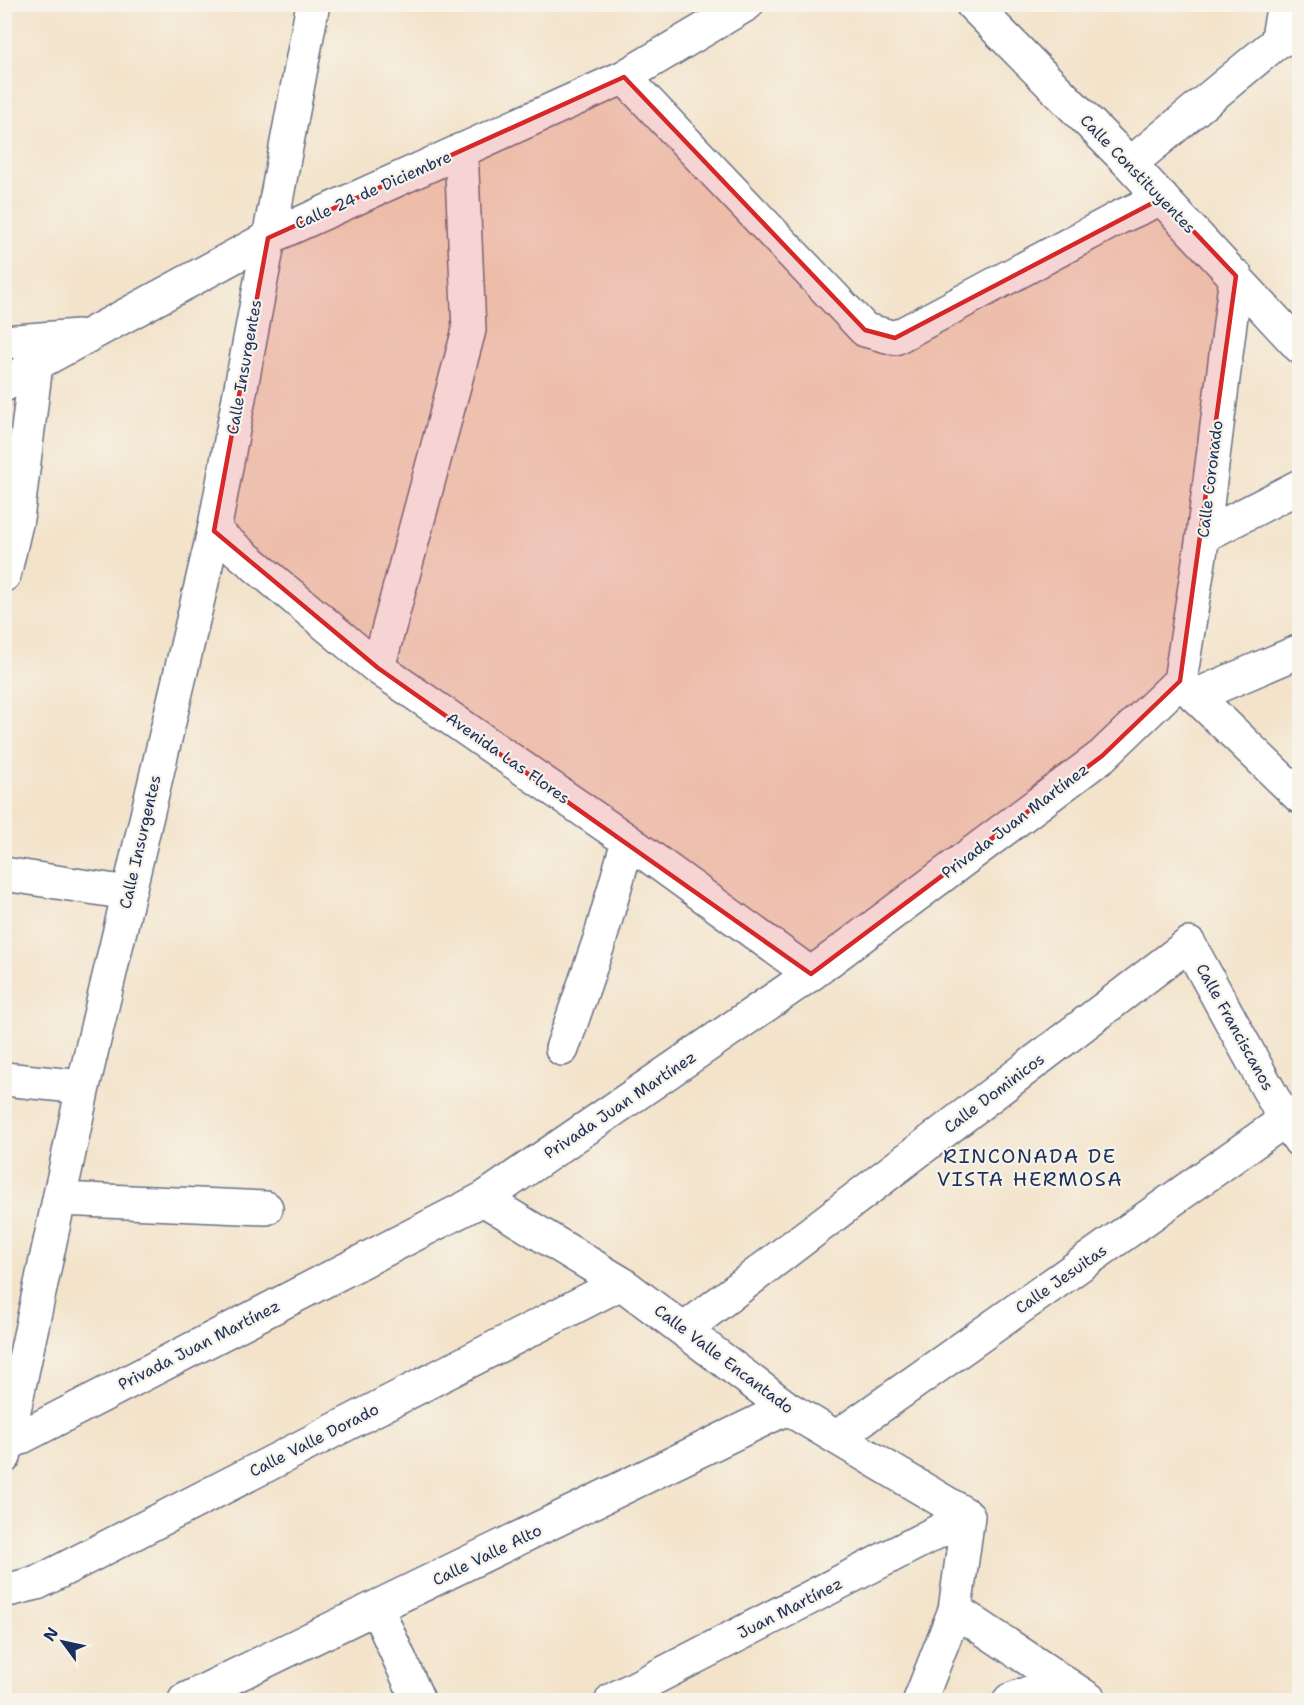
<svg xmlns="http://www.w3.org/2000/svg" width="1304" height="1705" font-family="'Shantell Sans',sans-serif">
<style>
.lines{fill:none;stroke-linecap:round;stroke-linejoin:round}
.minor-casing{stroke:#676e84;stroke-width:36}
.minor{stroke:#fff;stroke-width:33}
.marked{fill:#d62828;fill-opacity:0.2;stroke:#d62828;stroke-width:4.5;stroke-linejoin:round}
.labels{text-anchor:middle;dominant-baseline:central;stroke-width:4.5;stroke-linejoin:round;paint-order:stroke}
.street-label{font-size:16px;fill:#1b2f5e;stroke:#f7f3e8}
.quarter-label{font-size:20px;letter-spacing:1.5px;fill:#1b2f5e;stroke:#f7f3e8}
</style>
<rect width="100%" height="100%" fill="#f7f3e8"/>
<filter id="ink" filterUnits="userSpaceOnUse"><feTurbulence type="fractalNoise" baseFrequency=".0167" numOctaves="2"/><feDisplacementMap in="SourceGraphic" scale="12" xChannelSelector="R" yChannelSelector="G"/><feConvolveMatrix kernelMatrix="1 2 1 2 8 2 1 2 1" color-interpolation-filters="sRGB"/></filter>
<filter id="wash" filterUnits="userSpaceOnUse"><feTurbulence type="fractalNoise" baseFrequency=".008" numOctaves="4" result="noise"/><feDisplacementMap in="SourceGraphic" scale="24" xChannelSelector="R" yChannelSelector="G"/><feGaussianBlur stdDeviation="1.35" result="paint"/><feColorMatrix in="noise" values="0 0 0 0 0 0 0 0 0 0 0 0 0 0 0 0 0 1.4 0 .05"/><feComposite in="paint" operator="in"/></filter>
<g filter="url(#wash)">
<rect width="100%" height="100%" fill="#f3e3ca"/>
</g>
<g filter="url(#ink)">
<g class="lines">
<defs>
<path id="minor" d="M972,4L1130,164L1300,347
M1277,42L1284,4
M624,77L865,330L895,338L1120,217L1162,198
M1130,164L1277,42L1300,32
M4,342L78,336
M4,385L36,364L268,238L624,77L747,4
M214,531L378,668L628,841L811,974
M1203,536L1300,486
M4,575L17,519L36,364
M378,668L469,330L461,150
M1180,681L1203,536L1236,276
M1180,681L1300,797
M1195,696L1300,651
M4,874L128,893
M562,1049L600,939L628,841
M4,1079L83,1087
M60,1199L266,1208
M483,1199L621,1283L787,1408L968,1516
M685,1329L1189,944L1285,1120L1300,1141
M837,1437L1285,1120
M6,1445L483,1199L811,974L1102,756L1180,681
M4,1457L83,1087L214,531L313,4
M4,1591L37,1583L621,1283
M377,1609L418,1700
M955,1610L1090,1700
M185,1700L787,1408
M612,1700L968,1516
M920,1700L955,1610L968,1516
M1010,1700L1060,1681"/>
</defs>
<use href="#minor" class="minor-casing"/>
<use href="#minor" class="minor"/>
</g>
</g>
<path class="marked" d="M624,77L865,330L895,338L1162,198L1236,276L1180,681L1102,756L811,974L378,668L214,531L268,238Z"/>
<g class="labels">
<g class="street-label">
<text transform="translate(1138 174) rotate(46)">Calle Constituyentes</text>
<text transform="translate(373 190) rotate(-24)">Calle 24 de Diciembre</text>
<text transform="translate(244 367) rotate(-80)">Calle Insurgentes</text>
<text transform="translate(1210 479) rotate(-83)">Calle Coronado</text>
<text transform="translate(508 758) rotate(35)">Avenida Las Flores</text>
<text transform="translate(1015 821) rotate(-37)">Privada Juan Martínez</text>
<text transform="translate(140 842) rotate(-77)">Calle Insurgentes</text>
<text transform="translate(1235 1027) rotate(61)">Calle Franciscanos</text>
<text transform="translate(994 1093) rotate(-37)">Calle Dominicos</text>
<text transform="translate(620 1105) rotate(-34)">Privada Juan Martínez</text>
<text transform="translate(1061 1279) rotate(-35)">Calle Jesuitas</text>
<text transform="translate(199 1345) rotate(-27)">Privada Juan Martínez</text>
<text transform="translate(724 1359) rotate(37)">Calle Valle Encantado</text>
<text transform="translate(314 1440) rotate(-27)">Calle Valle Dorado</text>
<text transform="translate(487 1555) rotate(-26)">Calle Valle Alto</text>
<text transform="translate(790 1608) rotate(-27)">Juan Martínez</text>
</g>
<g class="quarter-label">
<text x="1030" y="1156">RINCONADA DE<tspan x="1030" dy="23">VISTA HERMOSA</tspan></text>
</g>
</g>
<rect width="1304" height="1705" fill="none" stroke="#f7f3e8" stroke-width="24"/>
<g transform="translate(63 1642) rotate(303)" stroke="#f7f3e8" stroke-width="4.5" paint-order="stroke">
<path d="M0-4.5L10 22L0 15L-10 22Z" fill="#1b2f5e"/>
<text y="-9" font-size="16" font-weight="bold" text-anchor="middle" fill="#1b2f5e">N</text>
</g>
</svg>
